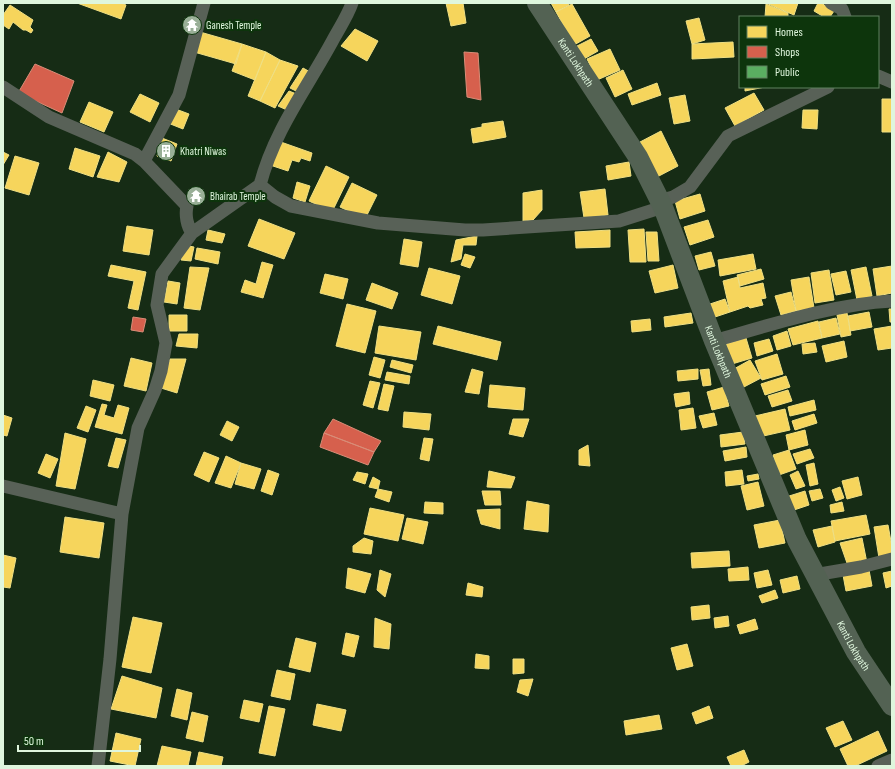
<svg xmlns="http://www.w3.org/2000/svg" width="895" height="769" font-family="'Sofia Sans Condensed',sans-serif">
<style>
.homes{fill:#f6d55c;stroke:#efdf83}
.shops{fill:#d6604d;stroke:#d98d78}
.public{fill:#5aae61;stroke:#82c486}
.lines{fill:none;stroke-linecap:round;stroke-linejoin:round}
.minor{stroke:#586157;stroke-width:13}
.primary{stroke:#536253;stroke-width:20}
.labels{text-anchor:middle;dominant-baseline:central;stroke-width:4;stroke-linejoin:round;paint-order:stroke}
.poi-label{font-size:11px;fill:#dff6dd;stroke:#0d350c;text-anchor:start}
.street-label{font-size:11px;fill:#dff6dd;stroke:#0d350c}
</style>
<rect width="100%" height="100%" fill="#162c15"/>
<path class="homes" d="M77,3H121L126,5L121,19Z
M446,3H463L466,23L451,26Z
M551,3H568L569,5L556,12Z
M766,3H798L794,15Z
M818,3H821L834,11L830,17H824L814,11Z
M572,4L590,36L574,45L556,12Z
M766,4L788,13V17H765Z
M10,5L33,20L30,27L33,30L31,33L26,30H23L13,22L9,29L3,25V15Z
M699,18L705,40L692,44L686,21Z
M355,29L378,41L367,61L341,46Z
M200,32L242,44L236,64L194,52Z
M591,39L598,51L584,59L577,46Z
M733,42L734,57L692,59V44Z
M242,44L266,52L255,80L232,71Z
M610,49L620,70L597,80L587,59Z
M266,52L280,60L260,101L248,96Z
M280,60L298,66L275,108L260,101Z
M303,68L312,73L300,93L290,88Z
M623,70L632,89L615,97L606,78Z
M657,83L661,95L632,105L628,94Z
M745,87H765L745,91Z
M289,91L299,95L287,110L278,106Z
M754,93L764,110L735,126L725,108Z
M140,94L159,103L150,122L130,112Z
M685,95L690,121L674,124L669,98Z
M882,99H892V132H882Z
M89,102L113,112L104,132L80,122Z
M173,108L189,114L183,129L168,123Z
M803,110H818L817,129L802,128Z
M503,121L506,137L473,143L471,129L482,127V124Z
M661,131L678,166L657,177L640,142Z
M162,138L177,144L171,161L157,156Z
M278,141L312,153L310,161L301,158L299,162L292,160L288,171L270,165Z
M75,148L100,156L93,177L69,169Z
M3,152L9,155L3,165Z
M108,152L127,162L119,182L97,177Z
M15,156L39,163L29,195L5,188Z
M629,162L631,176L608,180L606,166Z
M326,166L349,177L332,212L309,201Z
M297,182L310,186L305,202L293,198Z
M352,183L377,195L365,219L340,207Z
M605,189L608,215L584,218L580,192Z
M542,190V210L533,220L523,221V193Z
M700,194L705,211L680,219L675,201Z
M259,219L295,233L284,259L248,246Z
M708,220L714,237L690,245L684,227Z
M127,226L153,230L149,255L123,251Z
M644,229L646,262H630L628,230Z
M208,230L225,234L222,243L206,240Z
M610,230V247L576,248L575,232Z
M646,232H657L659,261H648Z
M477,236L476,245H463L461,259L451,262L456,240Z
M404,239L422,242L418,267L400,264Z
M184,245L194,247L191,261L181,260Z
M197,248L220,252L218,264L195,259Z
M711,252L715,266L699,270L695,256Z
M465,254L475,257L470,268L461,265Z
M753,254L756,269L720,276L718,260Z
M262,262L273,265L263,298L241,292L245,280L256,284Z
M111,265L146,272L138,310L128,308L134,281L108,276Z
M673,265L678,288L655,293L649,271Z
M892,266V293L877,296L873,269Z
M190,267L209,268L200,310L184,308Z
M866,267L872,296L857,300L851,270Z
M429,268L460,276L452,304L421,295Z
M761,269L764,279L740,286L737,275Z
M829,270L834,300L815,303L811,273Z
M846,271L851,292L836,295L831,274Z
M325,274L348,279L343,299L320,293Z
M738,277L740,288L763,283L766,298L761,299L763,305L750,308L748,306L730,312L723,281Z
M809,277L814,308L796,311L791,280Z
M168,281L180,283L177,304L164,302Z
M372,283L398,293L392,309L366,300Z
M791,292L796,311L781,315L775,296Z
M725,299L730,312L712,318L707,305Z
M347,304L376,311L365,353L336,346Z
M889,309H892V322H890Z
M869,312L872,327L850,331L848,316Z
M691,313L693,323L665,327L664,317Z
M847,313L851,335L841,337L837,315Z
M169,315H187V331H169Z
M836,318L840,334L822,338L819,322Z
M650,319L651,330L632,332L631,321Z
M818,321L822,338L793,345L788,329Z
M379,326L421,332L416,360L375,353Z
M438,326L501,342L497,360L433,344Z
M892,326V348L878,350L874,329Z
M787,331L791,346L777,350L773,336Z
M179,334H198L197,348L176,346Z
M746,338L752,358L732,364L726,344Z
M769,339L773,351L757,356L754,343Z
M844,341L847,357L826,362L822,346Z
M815,343L817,352L803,354L802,344Z
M777,354L783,374L762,380L755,361Z
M374,357L385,360L380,378L369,375Z
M131,358L152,363L146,391L124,386Z
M170,359H186L177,393L161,388Z
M392,360L413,365L411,373L390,367Z
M750,360L761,378L742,388L732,370Z
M472,369L483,372L479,394L465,392Z
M698,369V379L678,381L677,371Z
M709,369L711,385L703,386L700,370Z
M387,372L410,376L409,384L385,380Z
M786,376L790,387L765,395L761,384Z
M93,380L114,385L110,401L90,396Z
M370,381L380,383L373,408L363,405Z
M384,384L394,386L388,411L378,409Z
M490,385L525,388L523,410L488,407Z
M724,387L729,406L712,410L707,392Z
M788,390L792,401L772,407L768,396Z
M689,392L690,404L676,407L674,394Z
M814,400L816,410L790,416L788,407Z
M102,404L107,405L104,415L114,418L118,405L129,408L122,434L95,427Z
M86,406L96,410L88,432L77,428Z
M693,408L696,428L681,430L679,410Z
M785,409L790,430L759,437L755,416Z
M404,412L431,414L429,430L403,427Z
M714,413L717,425L703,428L699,416Z
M814,414L817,423L795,430L792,421Z
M3,415L12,418L7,436L3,435Z
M513,419H529L523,437L509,434Z
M227,421L239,427L232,441L220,435Z
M805,430L808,445L789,450L786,435Z
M743,432L745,444L721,447L720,435Z
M65,433L86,439L75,489L56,486Z
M116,438L126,440L118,468L108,466Z
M424,438L433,439L429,461L420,459Z
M588,445L590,466L579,465V450Z
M746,447L747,457L725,461L723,451Z
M810,449L814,458L797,464L793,454Z
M789,450L796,469L779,475L773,455Z
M204,452L219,458L209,482L194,475Z
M46,454L58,459L50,478L38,473Z
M226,456L241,463L231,488L215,483Z
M241,463L261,469L254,489L235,484Z
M814,463L818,484L810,486L806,465Z
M268,470L279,474L272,495L261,491Z
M742,470L744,484L726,486L725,472Z
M489,471L515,477L511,488L487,487Z
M798,471L805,486L796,489L790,475Z
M357,472L368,474L365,484L353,480Z
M758,474L759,479L748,481L747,476Z
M373,477L380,481L378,489L369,487Z
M858,477L862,495L847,499L842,481Z
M758,482L764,506L747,510L741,486Z
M840,487L844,498L836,501L832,490Z
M378,489L392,492L389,502L375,497Z
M820,489L823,498L812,501L809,491Z
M482,491H500L501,505H485Z
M805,491L809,505L791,511L786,497Z
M527,501L549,505L548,532L524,529Z
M425,502L443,503V514L424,513Z
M842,502L844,511L831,513L830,505Z
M370,508L404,515L398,541L364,534Z
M500,509V529L481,524L477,510Z
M866,515L870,534L835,541L831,521Z
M65,517L104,523L99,558L60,552Z
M407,518L428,522L423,544L402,539Z
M780,520L785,543L759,548L754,525Z
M888,525L892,547V555L879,558L874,527Z
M832,526L835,542L818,547L813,530Z
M364,538L373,541L371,554L353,552V546Z
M862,538L867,563L848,566L840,543Z
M729,551L730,566L692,568L691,553Z
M3,555L16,558L10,588L3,587Z
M748,567L749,580L729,581L728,569Z
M348,568L371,574L365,593L346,588Z
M380,570L391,574L385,597L377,590Z
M768,570L772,585L757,588L754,573Z
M869,570L872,586L846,591L843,575Z
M892,571V586L886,588L883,573Z
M797,576L800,589L783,593L780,580Z
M468,583L483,587L482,597L466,595Z
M775,590L778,598L762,603L759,596Z
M709,605L710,618L692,620L691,607Z
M728,616L729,626L715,628L714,618Z
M133,617L162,623L151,673L122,667Z
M375,618L391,624L389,649L374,647Z
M755,619L758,629L740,634L737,625Z
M346,633L359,636L354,657L342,654Z
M296,638L316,643L310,672L289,667Z
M687,644L693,666L677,670L671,648Z
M476,654L489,656V669L475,668Z
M513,659H524V673L513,674Z
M277,670L295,674L290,700L271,696Z
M122,676L162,688L156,718L111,709Z
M533,679L528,696L517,692L520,680Z
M177,689L192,693L187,720L171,716Z
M244,700L263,704L259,722L240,718Z
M317,704L346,710L341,731L313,725Z
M269,706L285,709L275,756L259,753Z
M709,706L713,718L696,724L692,713Z
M192,712L208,716L203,742L186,738Z
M659,715L662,729L626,735L624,721Z
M843,721L852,740L835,747L826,728Z
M878,731L887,751L855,766H848L840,749Z
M116,733L141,739L135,766L110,761Z
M162,746L191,752L188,766H157Z
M744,750L749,762L741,766H731L727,757Z
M199,752L223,757L221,766H196Z"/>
<path class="shops" d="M464,52L478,53L481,100L467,97Z
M35,64L74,81L62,113L18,93Z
M133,317L146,319L143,332L131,330Z
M333,419L381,441L374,452L324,433Z
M324,433L374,452L368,465L320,447Z"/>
<path class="public" d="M194,192L200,195L197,200L192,198Z"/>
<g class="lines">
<path class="minor" d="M831,3L842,9L845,17
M878,76L892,82
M3,87L49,117L135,154L144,161L187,206C185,215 187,226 192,233L162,274L157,305L166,343L161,371L155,390L138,428L122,514
M144,161L179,95L204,3
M260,185C274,130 308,87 334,38C340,27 348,15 352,3
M657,198L662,200L673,197L690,187L728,136L828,87
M192,233L260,185L275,197L291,206L378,223L465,230H483L619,221L663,207
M714,341C770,325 834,304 892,301
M3,486L122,514L110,659L98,766
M814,575L861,567L892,559
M878,766L892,760"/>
<path class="primary" id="s1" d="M537,3L638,157L663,207L714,341L797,540L856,652L892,706"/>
</g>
<defs>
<symbol id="temple-disc" viewBox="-11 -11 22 22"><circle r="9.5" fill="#99af97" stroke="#0d350c"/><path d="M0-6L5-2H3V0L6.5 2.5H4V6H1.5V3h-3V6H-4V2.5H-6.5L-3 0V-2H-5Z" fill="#fff"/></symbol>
<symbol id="building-disc" viewBox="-11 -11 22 22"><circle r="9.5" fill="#99af97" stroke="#0d350c"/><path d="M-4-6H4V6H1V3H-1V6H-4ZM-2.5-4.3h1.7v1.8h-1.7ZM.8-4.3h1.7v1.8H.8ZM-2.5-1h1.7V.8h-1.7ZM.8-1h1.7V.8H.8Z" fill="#fff"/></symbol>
</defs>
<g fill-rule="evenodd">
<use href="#temple-disc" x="181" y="14" width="22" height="22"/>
<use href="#building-disc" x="155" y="140" width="22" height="22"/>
<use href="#temple-disc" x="185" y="185" width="22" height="22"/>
</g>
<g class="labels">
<g class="poi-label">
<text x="206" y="25">Ganesh Temple</text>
<text x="180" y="151">Khatri Niwas</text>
<text x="210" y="196">Bhairab Temple</text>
</g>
<g class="street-label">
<text stroke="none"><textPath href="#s1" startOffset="71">Kanti Lokhpath</textPath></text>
<text stroke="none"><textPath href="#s1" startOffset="395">Kanti Lokhpath</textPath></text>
<text stroke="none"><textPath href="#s1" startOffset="719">Kanti Lokhpath</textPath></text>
</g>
</g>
<rect width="895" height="769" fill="none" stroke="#dff6dd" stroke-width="8"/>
<rect x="739" y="16" width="140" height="72" fill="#0d350c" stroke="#618260"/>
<rect x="747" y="26" width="20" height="12" fill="#f6d55c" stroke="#618260"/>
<text x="775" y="36" font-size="12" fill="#dff6dd">Homes</text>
<rect x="747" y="46" width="20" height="12" fill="#d6604d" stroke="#618260"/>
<text x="775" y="56" font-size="12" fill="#dff6dd">Shops</text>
<rect x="747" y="66" width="20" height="12" fill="#5aae61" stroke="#618260"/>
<text x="775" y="76" font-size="12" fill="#dff6dd">Public</text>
<path d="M18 745v6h122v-6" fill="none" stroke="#dff6dd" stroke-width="2"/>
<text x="24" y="745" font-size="12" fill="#dff6dd" stroke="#0d350c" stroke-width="3" paint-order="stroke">50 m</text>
</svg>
